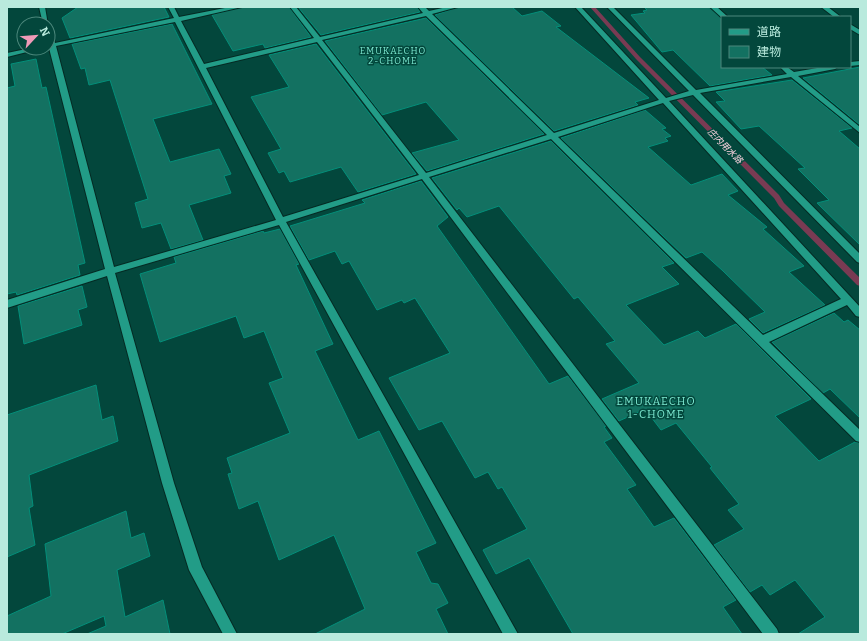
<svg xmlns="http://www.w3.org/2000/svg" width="867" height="641" font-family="Bitter,'Noto Sans JP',serif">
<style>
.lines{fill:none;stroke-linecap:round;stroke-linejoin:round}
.stream{fill:#793b53;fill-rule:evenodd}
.building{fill:#137161;stroke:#038f7a}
.minor-casing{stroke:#052a23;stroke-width:2}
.minor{fill:#229c87;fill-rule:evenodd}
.labels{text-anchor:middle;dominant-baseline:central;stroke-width:3;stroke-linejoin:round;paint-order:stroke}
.far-neighbourhood-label{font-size:9px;letter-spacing:1px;fill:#7de9d1;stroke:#03473c}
.far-water-label{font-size:9px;font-style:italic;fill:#fcd4e0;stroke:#03473c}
.neighbourhood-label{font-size:11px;letter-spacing:1px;fill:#7de9d1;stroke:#03473c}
</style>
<rect width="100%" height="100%" fill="#03473c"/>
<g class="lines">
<path class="stream" d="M590,7H595L640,57L779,195L784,203L860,278V286L857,285L779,206L774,198L636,59Z"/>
</g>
<path class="building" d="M78,7H164L169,17L70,38L62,18Z
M243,7H289L311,37L265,48L263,44L233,51L212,15Z
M298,7H417L420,12L321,35Z
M459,7H512L522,16L542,11L561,26L556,27L649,98L635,102L638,105L554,131L435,15Z
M644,7H709L722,19V67H762L772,75L710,86L673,50L662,52L631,15L645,13L643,11L647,10Z
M426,18L544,134L427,171L412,153L459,140L426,102L382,115L325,41Z
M172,24L212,104L153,119L170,162L219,149L231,174L224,176L231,193L189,205L203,240L171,249L161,223L142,228L135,203L148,199L110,80L89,85L85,68L81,69L72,44Z
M316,44L402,156L416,174L358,192L341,167L290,182L284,171L279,173L268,153L281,149L251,97L289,87L269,55Z
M36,59L42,88L46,87L85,263L78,265L80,275L17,295L16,292L7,294V88L15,86L11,64Z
M860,67V125L803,78Z
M792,80L852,128L839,131L860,149V245L817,203L829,200L798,169L805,168L759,126L741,129L716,102L725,101L716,92Z
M645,110L666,128L662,129L671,136L665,138L668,141L648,147L691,185L722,174L738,191L728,195L767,227L763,229L804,266L789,272L825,305L763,333L749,319L765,312L723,271L702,252L686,258L561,138Z
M551,141L674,263L662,267L679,284L626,305L664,345L698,331L705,338L736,324L811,399L775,416L819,461L855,442L860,443V634H798L825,617L795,580L770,595L762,585L750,592L714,545L744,529L728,510L739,504L710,468L712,467L676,423L661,430L645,409L619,421L602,399L639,383L606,344L615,341L578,297L574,299L499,206L467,217L459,208L457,210L432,178Z
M421,181L448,217L437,226L549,384L568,376L606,426L604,427L612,438L604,442L636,485L627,489L654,527L674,518L736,600L723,607L742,634H573L529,558L496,574L483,550L527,529L502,487L498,489L488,472L475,478L442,421L419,430L389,378L450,353L415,298L404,303L402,300L377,310L349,261L342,264L335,251L309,260L290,226L365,203L362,200Z
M280,229L299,264L296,265L333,344L315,351L358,440L379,431L436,543L416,552L431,583L438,584L448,603L436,609L448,634H315L365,609L334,535L279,560L258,501L239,509L228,474L232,473L227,458L290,433L269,383L283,378L264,331L244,338L236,316L160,342L140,274L176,263L174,257L263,231L264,233Z
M82,286L87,307L78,310L82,325L24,344L18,306Z
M834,313L844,322L848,320L860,330V418L830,389L823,393L772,342Z
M96,385L102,420L113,416L118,441L29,475L33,506L29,508L35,545L7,557V415Z
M126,511L131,538L144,533L150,556L117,570L125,617L163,600L170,634H87L106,626L104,616L62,634H7V616L51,596L45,544Z"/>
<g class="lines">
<defs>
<path id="minor" d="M39,7H45L48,25L43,24Z
M168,7H174L179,17L230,7H242L181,21L204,64L314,38L290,7H296L320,37L423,13L418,7H425L429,11L447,7H458L432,14L554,133L659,100L575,7H581L666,98L689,91L607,7H613L696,90L787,74L780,67H787L794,72L823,67H838L835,69L798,76L860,127V133L791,77L700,93L860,254V263L857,262L693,95L669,101L860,307V317L856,316L847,305L769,342L860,430V442L856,441L551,139L429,177L777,629L779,634H763L422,179L286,222L518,634H503L279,225L115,273L174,483L202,567L237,634H223L189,570L162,483L107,276L7,308V300L105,269L49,48H48V27L51,29L55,43L174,18ZM426,16L547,135L426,173L322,40ZM175,22L276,220L114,267L56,46ZM317,42L419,175L283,217L206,68ZM663,103L841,299L763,335L558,137Z
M710,7H717L728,17L722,18Z
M821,7H828L841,17H834Z
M850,24L860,30V35L850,29Z
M31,48H43L7,57V53Z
M860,61V65L850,66V62Z"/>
</defs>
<use href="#minor" class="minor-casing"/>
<use href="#minor" class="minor"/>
</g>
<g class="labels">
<g class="far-neighbourhood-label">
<text x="393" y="51">EMUKAECHO<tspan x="393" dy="10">2-CHOME</tspan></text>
</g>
<g class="far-water-label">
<text transform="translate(725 146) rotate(45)">庄内用水路</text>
</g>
<g class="neighbourhood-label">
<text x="656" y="401">EMUKAECHO<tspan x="656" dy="13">1-CHOME</tspan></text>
</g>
</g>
<rect width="867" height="641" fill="none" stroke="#b9eadd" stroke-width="16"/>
<rect x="721" y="16" width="130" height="52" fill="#03473c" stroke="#4c887c"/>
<rect x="729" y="29" width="20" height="6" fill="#229c87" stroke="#4c887c"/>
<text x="757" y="36" font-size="12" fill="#b9eadd">道路</text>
<rect x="729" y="46" width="20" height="12" fill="#137161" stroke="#4c887c"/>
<text x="757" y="56" font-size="12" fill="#b9eadd">建物</text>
<g transform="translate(36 36) rotate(64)"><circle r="19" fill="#03473c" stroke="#4c887c"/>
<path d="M0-3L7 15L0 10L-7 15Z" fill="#ef9ab8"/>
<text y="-6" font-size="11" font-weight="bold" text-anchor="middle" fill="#b9eadd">N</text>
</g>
</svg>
